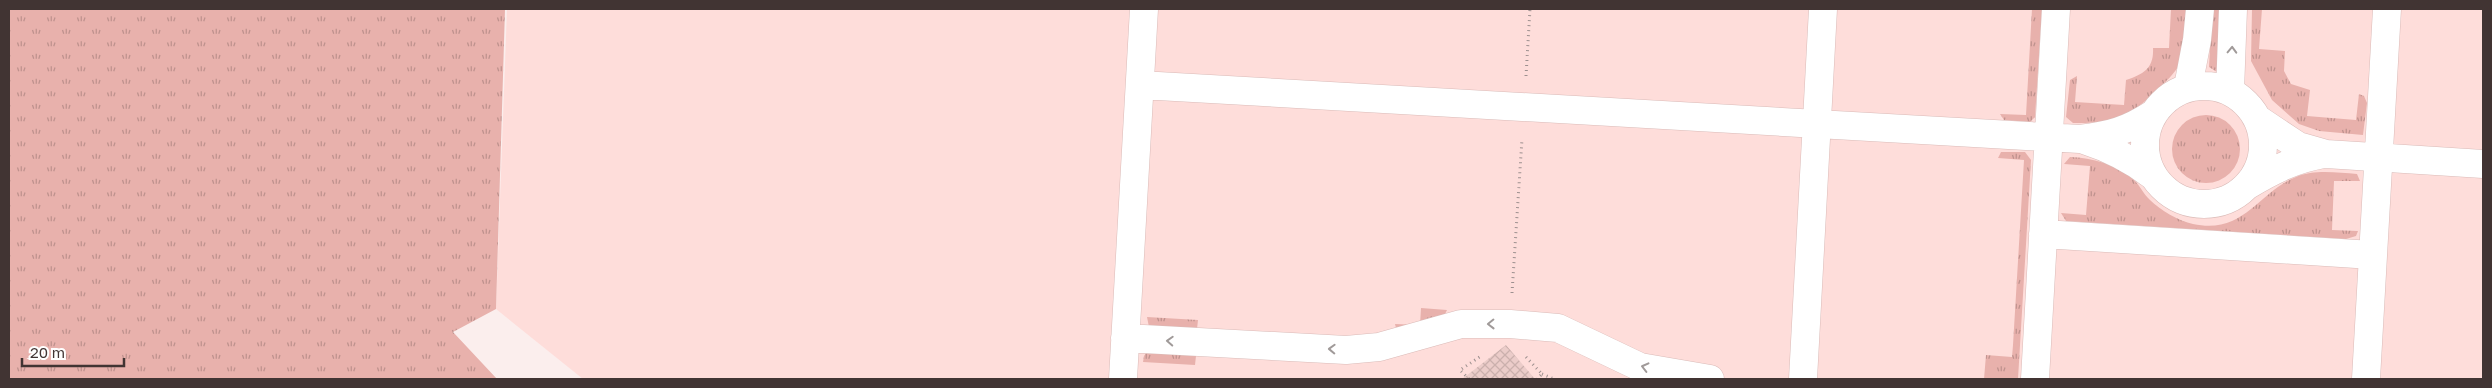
<svg xmlns="http://www.w3.org/2000/svg" width="2492" height="388" font-family="'Golos Text',sans-serif">
<style>
.built{fill:#feddda}
.grass{fill:url(#grass-tufts)}
.building{fill:url(#building-cross-hatch)}
.lines{fill:none;stroke-linecap:round;stroke-linejoin:round}
.minor-casing{stroke:#dabbb8;stroke-width:29}
.path{stroke:#9d908f;stroke-width:3;stroke-dasharray:1 4;stroke-linecap:butt}
.minor{stroke:#fff;stroke-width:28}
.oneway{stroke:#a09a99}
</style>
<defs>
<pattern id="grass-tufts" width="24" height="20" patternUnits="userSpaceOnUse" patternTransform="scale(1.25)"><rect width="24" height="20" fill="#e8b1ac"/><path d="M3 7l-1-3M5 7V3M7 7l1-3M15 17l-1-3M17 17v-4M19 17l1-3" fill="none" stroke="#be918d"/></pattern>
<pattern id="building-cross-hatch" width="8" height="8" patternUnits="userSpaceOnUse" patternTransform="scale(1.25)"><rect width="8" height="8" fill="#ebccc9"/><path d="M0 0l8 8M0 8l8-8" fill="none" stroke="#cbb0ad"/></pattern>
</defs>
<rect width="100%" height="100%" fill="#fbeeed"/>
<path class="built" d="M507,9H2483V379H583L496,309Z"/>
<path class="grass" d="M9,9H505L496,309L453,332L497,379H9Z
M2032,9H2042L2035,117L2030,122L2004,120L2000,114L2026,115Z
M2171,9H2189C2187,23 2186,49 2181,62C2177,70 2168,80 2161,86C2133,115 2114,124 2073,123L2066,117L2070,80L2077,76L2075,102L2124,105L2126,80C2144,74 2154,68 2153,48H2169Z
M2212,9H2224L2217,72L2209,67Z
M2252,9H2262L2259,49L2285,51L2284,71L2291,84L2310,90L2307,116L2356,120L2359,94L2364,96L2367,103L2363,135L2319,131L2299,124L2272,100L2251,61Z
M2172 149a34 34 0 1 1 68 0a34 34 0 1 1-68 0Z
M2001,152H2025L2031,160L2018,379H1984L1986,355L2012,357L2013,345L2024,160L1998,158Z
M2070,157C2093,158 2115,164 2133,179C2140,185 2143,194 2150,200C2160,210 2179,221 2193,224C2244,235 2258,192 2296,177C2315,169 2338,173 2357,174L2360,181H2334L2332,230L2358,231L2356,236L2346,239L2066,221L2061,213L2086,215L2090,166L2064,164Z
M1421,308L1447,310L1444,316L1403,333L1397,332L1395,324L1420,325Z
M1147,317L1198,320L1197,329L1149,327Z
M1148,350L1188,352L1196,356L1195,365L1143,362L1144,356Z"/>
<path class="building" d="M1506,345L1535,379H1462L1466,376Z"/>
<g class="lines">
<defs>
<path id="minor" d="M1140,85L2080,139C2111,135 2127,131 2153,114
M2145 145a59 59 0 1 1 118 0a59 59 0 1 1-118 0Z
M2188,87L2197,40L2200,9
M2230,91L2233,9
M2259,120L2298,146L2326,154L2483,164
M2084,140C2109,148 2131,159 2152,175
M2248,185C2273,170 2295,159 2324,154
M2043,234L2372,255
M1125,338L1346,350L1379,347L1461,324H1510L1558,328L1640,367L1710,379
M1123,379L1144,9
M1803,379L1823,9
M2035,379L2056,9
M2366,379L2387,9"/>
</defs>
<use href="#minor" class="minor-casing"/>
<path class="path" d="M1526,76L1530,9
M1512,293L1522,139
M1526,357L1542,374L1537,379
M1542,374L1554,379
M1469,379L1460,370L1481,356"/>
<use href="#minor" class="minor"/>
</g>
<defs><path id="oneway-chevron" d="M-2-3.5L2.5 0L-2 3.5" fill="none" stroke-width="1.6" stroke-linecap="round" stroke-linejoin="round" transform="scale(1.25)"/></defs>
<g class="oneway">
<use href="#oneway-chevron" transform="translate(2232 50) rotate(-88)"/>
<use href="#oneway-chevron" transform="translate(1491 324) rotate(179)"/>
<use href="#oneway-chevron" transform="translate(1170 341) rotate(-177)"/>
<use href="#oneway-chevron" transform="translate(1332 349) rotate(-178)"/>
<use href="#oneway-chevron" transform="translate(1645 367) rotate(-166)"/>
</g>
<rect width="2492" height="388" fill="none" stroke="#413433" stroke-width="20"/>
<path d="M22 358v8h102v-8" fill="none" stroke="#413433" stroke-width="2.5"/>
<text x="30" y="358" font-size="15" fill="#413433" stroke="#ffffff" stroke-width="4" paint-order="stroke">20 m</text>
</svg>
